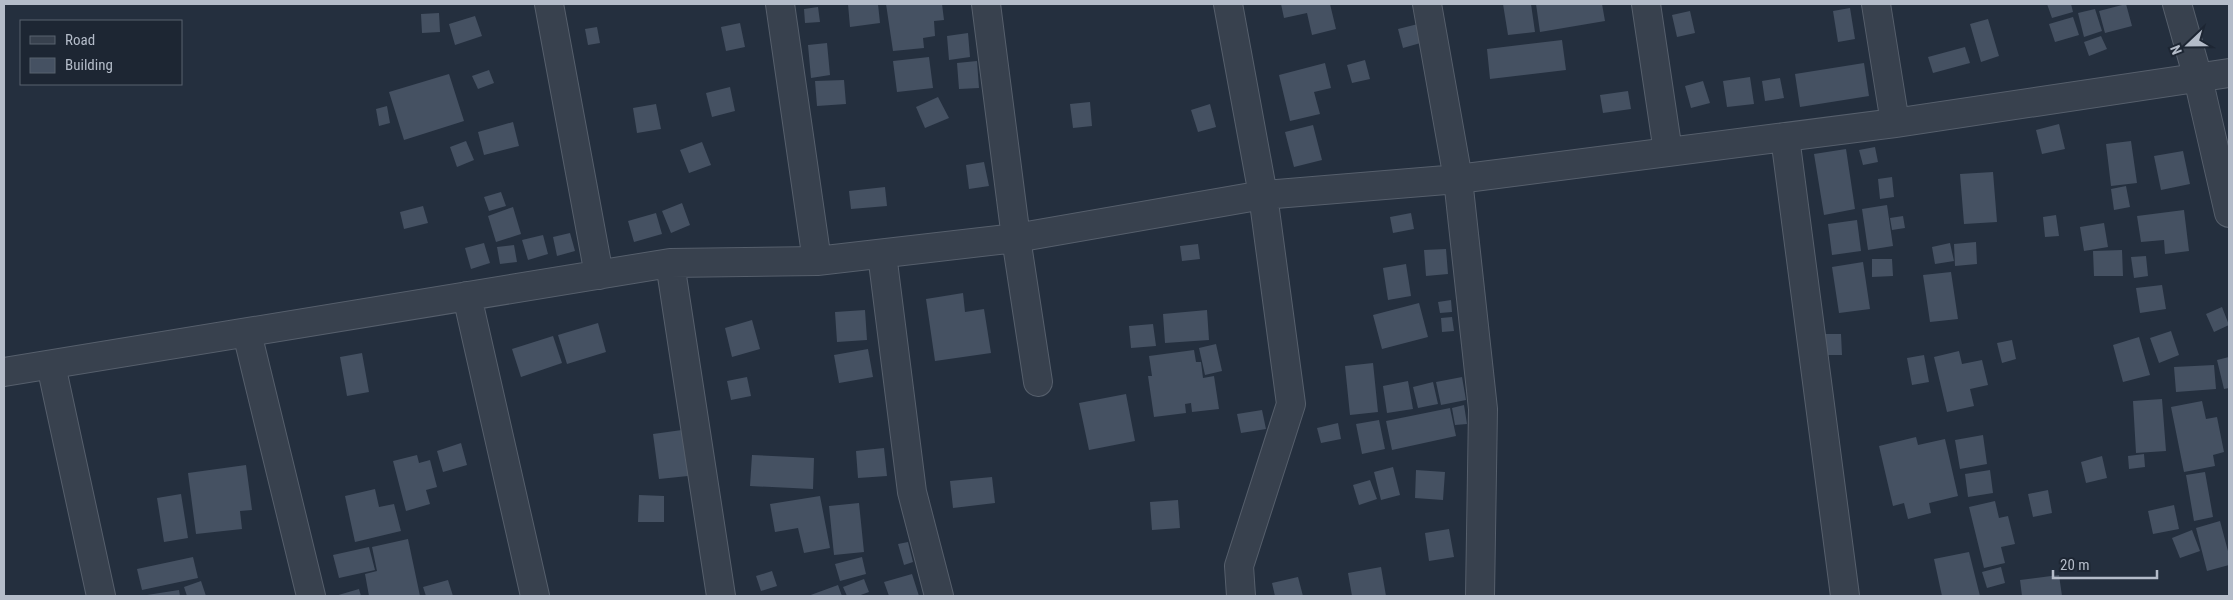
<svg xmlns="http://www.w3.org/2000/svg" width="2233" height="600" font-family="'Roboto Condensed',sans-serif">
<style>
.building{fill:#455162}
.lines{fill:none;stroke-linecap:round;stroke-linejoin:round}
.minor-casing{stroke:#565f6c;stroke-width:30}
.minor{stroke:#38414e;stroke-width:28}
</style>
<rect width="100%" height="100%" fill="#242f3e"/>
<path class="building" d="M848,4H878L880,23L850,27Z
M886,4H942L944,20L934,21L935,36L923,38L924,48L893,51Z
M1281,4H1330L1336,29L1312,35L1307,13L1284,18Z
M1503,4H1531L1535,32L1508,35Z
M1536,4H1602L1605,21L1540,32Z
M2047,4H2071L2073,12L2052,18Z
M2126,4L2132,26L2105,33L2099,11Z
M818,7L820,22L805,23L804,9Z
M1850,8L1855,39L1838,42L1833,11Z
M2095,9L2102,31L2084,37L2078,13Z
M1690,11L1695,33L1677,37L1672,15Z
M439,13L440,32L422,33L421,14Z
M475,16L482,36L455,45L449,24Z
M2073,17L2079,35L2055,42L2049,24Z
M1988,19L1999,56L1981,62L1970,24Z
M740,23L745,47L726,51L721,27Z
M1418,24L1424,42L1403,48L1398,29Z
M597,27L600,43L588,45L585,29Z
M968,33L970,57L949,60L947,36Z
M2101,36L2107,49L2089,56L2084,42Z
M1562,40L1566,70L1490,79L1487,49Z
M827,43L830,75L811,78L808,45Z
M1965,47L1970,63L1933,73L1928,57Z
M929,57L933,88L897,92L893,61Z
M1365,60L1370,79L1352,83L1347,65Z
M977,61L979,88L959,89L957,63Z
M1325,63L1331,88L1314,92L1320,114L1290,121L1279,75Z
M1864,63L1869,96L1800,107L1795,74Z
M489,70L494,83L478,89L472,76Z
M449,74L464,121L404,140L389,92Z
M1750,77L1754,104L1727,107L1723,81Z
M1780,78L1784,98L1765,101L1762,81Z
M844,80L846,104L817,106L815,81Z
M1703,81L1710,103L1691,108L1685,86Z
M730,87L735,111L712,117L706,93Z
M1628,91L1631,109L1603,113L1600,95Z
M938,97L949,118L925,128L916,107Z
M1090,102L1092,126L1073,128L1070,104Z
M656,104L661,129L637,133L633,108Z
M1210,104L1216,127L1198,132L1191,110Z
M387,106L390,123L379,126L376,109Z
M513,122L519,146L484,155L478,132Z
M2059,124L2065,149L2042,154L2036,130Z
M1313,125L1322,160L1294,167L1285,132Z
M466,141L474,160L457,167L450,147Z
M2131,141L2137,183L2111,186L2106,144Z
M702,142L711,165L689,173L680,150Z
M1875,147L1878,162L1863,165L1859,150Z
M1846,149L1855,209L1824,215L1814,154Z
M2183,151L2190,184L2161,190L2154,156Z
M984,162L989,186L969,189L966,165Z
M1993,172L1997,222L1964,224L1960,174Z
M1892,177L1894,197L1880,199L1878,179Z
M2126,186L2130,207L2114,210L2111,189Z
M885,187L887,206L851,209L849,191Z
M501,192L506,206L489,211L484,197Z
M682,203L690,225L671,233L662,211Z
M1887,205L1893,246L1868,250L1862,209Z
M423,206L428,223L404,229L400,212Z
M513,207L521,234L496,242L488,216Z
M2184,210L2189,251L2165,254L2164,240L2141,242L2137,216Z
M656,213L662,234L634,242L628,221Z
M1411,213L1414,229L1393,233L1390,217Z
M2056,215L2059,236L2045,237L2043,217Z
M1903,216L1905,228L1892,230L1890,218Z
M1857,220L1861,251L1832,255L1828,224Z
M2104,223L2108,247L2084,251L2080,227Z
M570,233L575,251L557,256L553,237Z
M543,235L548,254L528,260L522,240Z
M1976,242L1977,264L1955,266L1954,244Z
M484,243L490,263L471,269L465,248Z
M1950,243L1954,261L1935,264L1932,247Z
M1198,244L1200,259L1182,261L1180,246Z
M514,245L517,262L500,264L497,247Z
M1446,249L1448,274L1426,276L1424,250Z
M2122,250L2123,276H2094L2093,251Z
M2146,256L2148,276L2134,278L2131,257Z
M1872,259H1892L1893,276L1872,277Z
M1863,262L1870,309L1839,313L1832,267Z
M1406,264L1411,296L1388,300L1383,268Z
M1951,272L1958,319L1930,322L1923,275Z
M2162,285L2166,309L2140,313L2136,288Z
M963,293L965,312L984,309L991,353L935,361L926,299Z
M1451,300L1452,312L1440,313L1438,302Z
M1419,303L1428,337L1382,349L1373,315Z
M2222,307L2229,325L2214,332L2206,314Z
M865,310L867,340L837,342L835,312Z
M1207,310L1209,340L1165,343L1163,314Z
M1452,317L1454,331L1442,332L1441,318Z
M752,320L760,349L732,357L725,328Z
M598,323L606,352L567,364L558,335Z
M1153,324L1156,346L1131,348L1129,326Z
M2171,331L2179,355L2159,363L2150,338Z
M1825,334H1841L1842,355H1826Z
M553,336L562,363L521,377L512,349Z
M2139,337L2150,375L2123,382L2113,345Z
M2012,340L2016,359L2002,363L1997,343Z
M1216,344L1222,371L1205,375L1199,348Z
M868,349L873,377L839,383L834,355Z
M1194,350L1196,362H1201L1203,378L1214,376L1219,409L1192,412L1191,403L1185,404L1186,413L1154,417L1148,376H1152L1149,356Z
M1959,351L1962,364L1982,360L1988,385L1970,389L1974,406L1947,412L1934,357Z
M362,353L369,392L347,396L340,357Z
M1924,355L1929,382L1912,385L1907,358Z
M2229,357V388L2224,389L2217,360Z
M1373,363L1378,412L1350,415L1345,366Z
M2214,365L2216,389L2176,392L2174,367Z
M747,377L751,396L731,400L727,381Z
M1462,377L1466,400L1441,405L1436,382Z
M1408,381L1413,409L1387,413L1383,386Z
M1433,382L1438,404L1418,408L1413,387Z
M1126,394L1135,441L1089,450L1079,403Z
M2162,399L2166,451L2136,453L2133,401Z
M2202,401L2206,419L2217,417L2224,452L2213,455L2215,466L2184,472L2171,407Z
M1464,405L1467,424L1455,425L1452,408Z
M1450,408L1456,436L1392,450L1386,421Z
M1262,410L1266,429L1241,433L1237,414Z
M1379,420L1385,449L1362,454L1356,424Z
M1338,423L1341,439L1321,443L1317,428Z
M682,430L688,476L659,479L653,434Z
M1983,435L1987,464L1960,469L1955,440Z
M1916,437L1918,445L1945,439L1958,496L1929,503L1931,513L1908,519L1904,503L1893,506L1879,446Z
M461,443L467,465L443,472L437,451Z
M884,448L887,476L858,478L856,451Z
M2144,454L2145,467L2129,469L2128,456Z
M417,455L419,463L430,460L437,487L426,490L430,504L406,511L393,461Z
M752,455L814,458L813,489L750,486Z
M2102,456L2107,478L2086,483L2081,462Z
M246,465L252,510L240,511L242,529L196,534L188,473Z
M1393,467L1400,495L1381,500L1374,472Z
M1416,470L1445,472L1443,500L1415,498Z
M1990,470L1993,493L1968,497L1965,474Z
M2205,472L2213,517L2194,521L2186,475Z
M992,477L995,503L953,508L950,481Z
M1370,480L1377,499L1359,505L1353,485Z
M375,489L379,507L394,504L401,531L355,542L345,496Z
M2048,490L2052,513L2033,517L2028,494Z
M181,494L188,538L164,542L157,498Z
M639,495L664,496V522H638Z
M820,496L830,548L804,553L798,528L775,532L770,504Z
M1178,500L1180,528L1152,530L1150,502Z
M1995,501L1999,518L2008,516L2015,544L2001,547L2005,563L1984,568L1969,507Z
M859,503L864,552L834,555L829,506Z
M2174,505L2179,529L2153,534L2148,511Z
M2220,521L2229,555V565L2207,571L2196,528Z
M1449,529L1454,557L1429,561L1425,533Z
M2192,530L2200,551L2180,558L2172,538Z
M408,539L420,596H369L365,574L377,571L372,547Z
M908,542L913,562L904,565L898,544Z
M369,547L375,570L339,578L333,555Z
M1969,552L1980,596H1942L1934,559Z
M193,557L198,578L142,590L137,569Z
M862,557L866,574L840,581L835,564Z
M1381,567L1386,596H1352L1348,573Z
M2001,567L2005,583L1987,588L1982,572Z
M772,571L777,586L761,591L756,576Z
M912,574L919,596H889L884,582Z
M2059,575L2062,596H2022L2020,580Z
M1298,577L1303,596H1275L1272,583Z
M864,579L869,592L858,596H847L843,587Z
M448,580L453,596H426L423,587Z
M201,581L206,596H187L184,587Z
M838,585L842,596H808Z
M359,589L361,596H335Z
M179,590L180,596H147V595Z"/>
<g class="lines">
<defs>
<path id="minor" d="M549,4L599,275
M780,4L817,261
M986,4L1016,238L1038,382
M1228,4L1263,195L1291,404L1239,566L1241,596
M1427,4L1458,179L1483,409L1480,596
M1646,4L1668,152
M1876,4L1895,123
M2177,4L2198,78L2229,213
M1785,137L1845,596
M882,254L912,492L939,596
M670,263L721,596
M467,296L535,596
M247,333L311,596
M51,365L101,596
M4,372L670,263L817,261L1016,238L1263,195L1458,179L1895,123L2229,73"/>
</defs>
<use href="#minor" class="minor-casing"/>
<use href="#minor" class="minor"/>
</g>
<rect width="2233" height="600" fill="none" stroke="#b4bcc9" stroke-width="10"/>
<rect x="20" y="20" width="162" height="65" fill="#1d2633" stroke="#59626f"/>
<rect x="30" y="36" width="25" height="8" fill="#38414e" stroke="#59626f"/>
<text x="65" y="45" font-size="15" fill="#b4bcc9">Road</text>
<rect x="30" y="58" width="25" height="15" fill="#455162" stroke="#59626f"/>
<text x="65" y="70" font-size="15" fill="#b4bcc9">Building</text>
<g transform="translate(2188 45) rotate(248)" stroke="#1d2633" stroke-width="4" paint-order="stroke">
<path d="M0-4L9 19L0 12L-9 19Z" fill="#b4bcc9"/>
<text y="-8" font-size="14" font-weight="bold" text-anchor="middle" fill="#b4bcc9">N</text>
</g>
<path d="M2053 570v8h104v-8" fill="none" stroke="#b4bcc9" stroke-width="2.5"/>
<text x="2060" y="570" font-size="15" fill="#b4bcc9" stroke="#1d2633" stroke-width="4" paint-order="stroke">20 m</text>
</svg>
